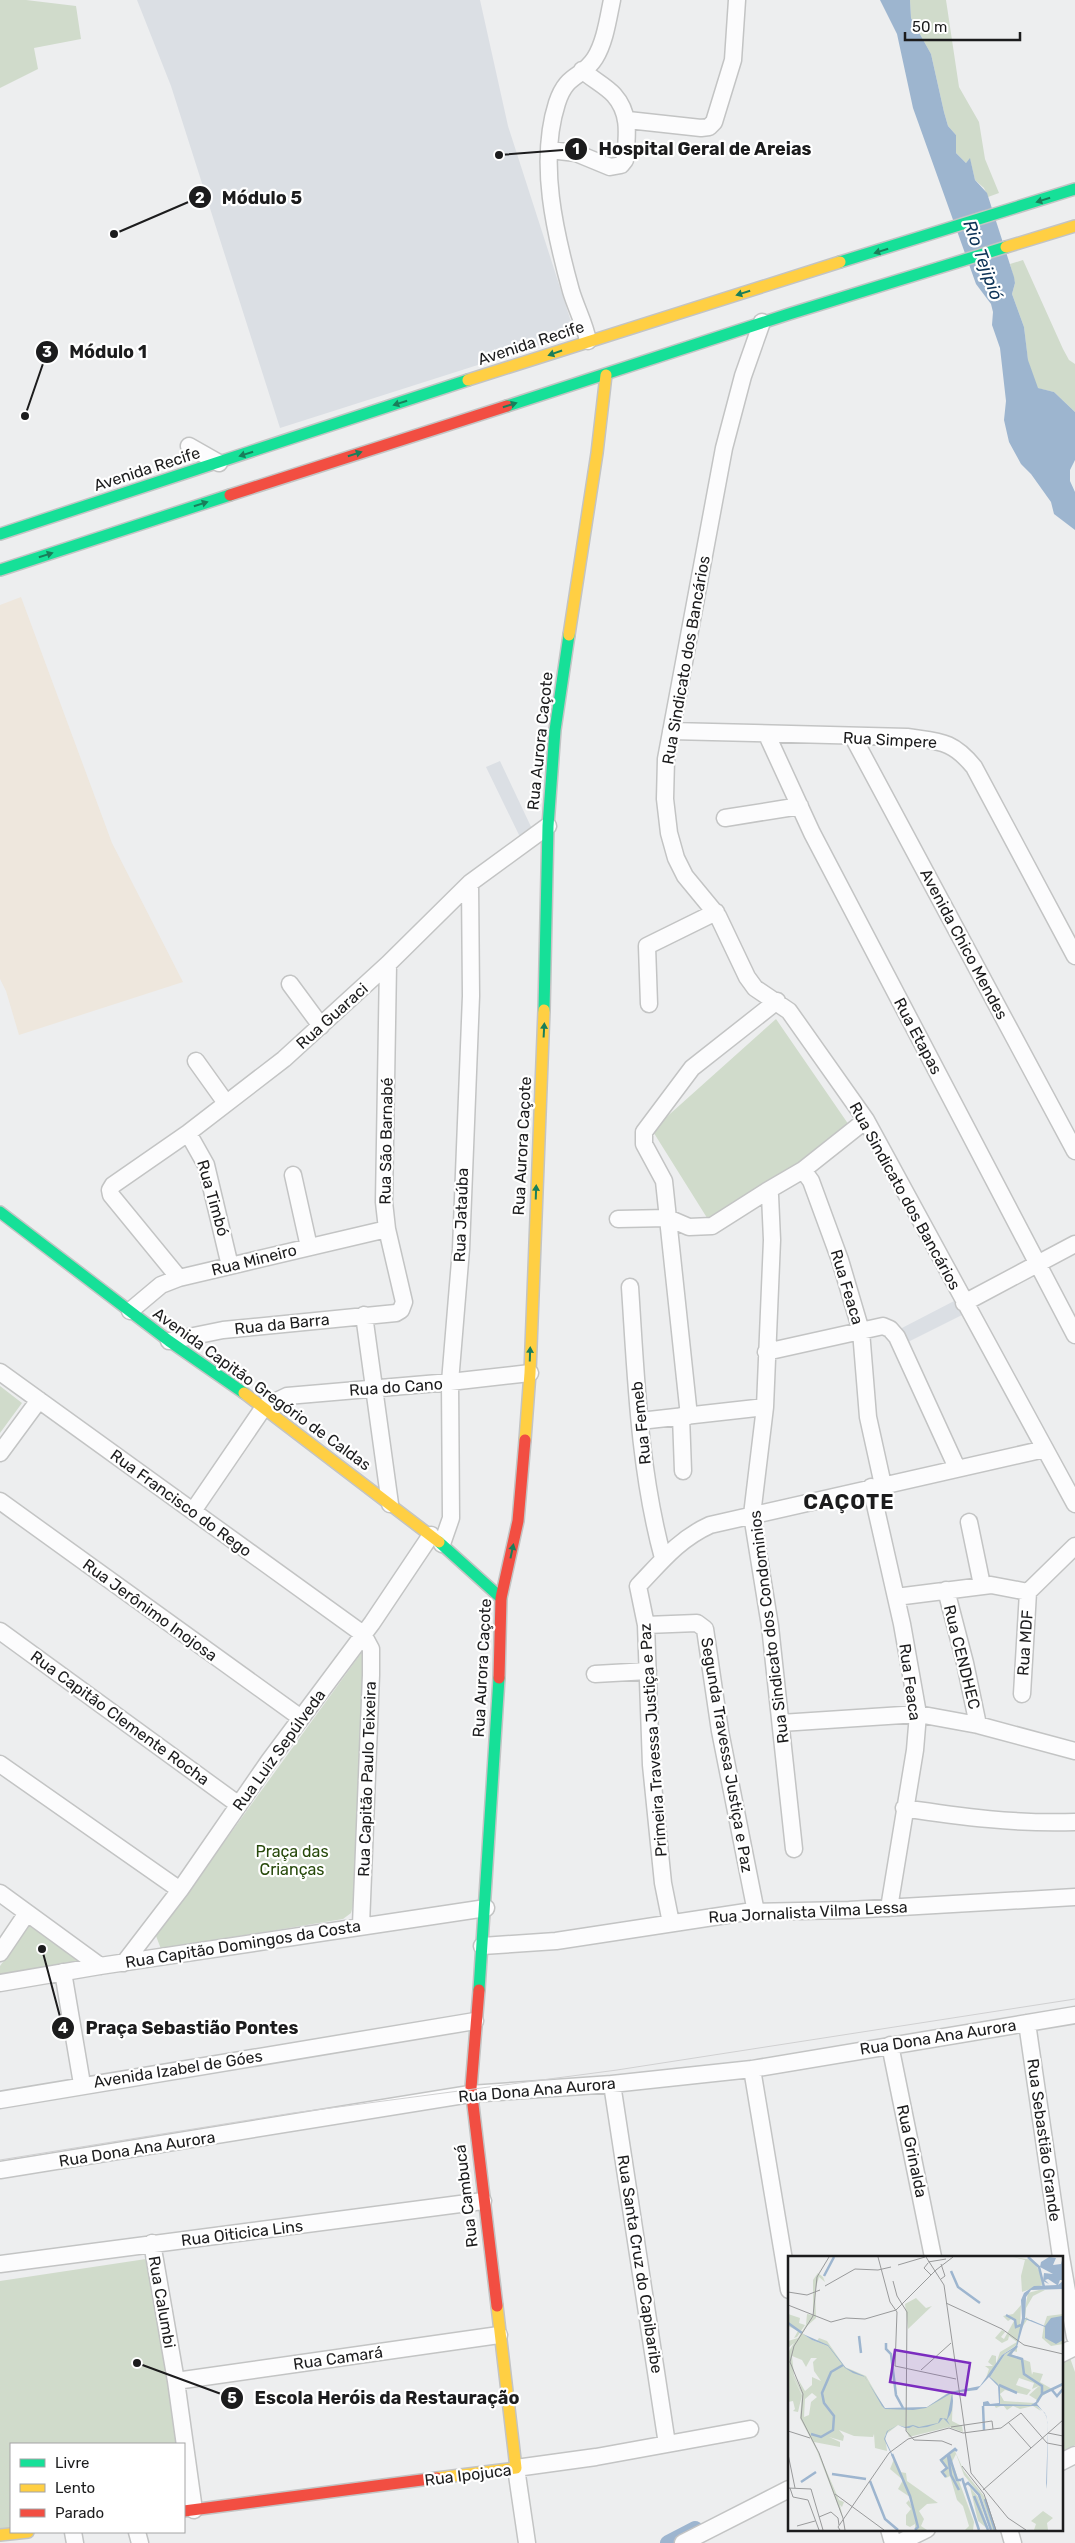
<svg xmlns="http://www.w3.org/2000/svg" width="1075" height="2543" font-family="Rubik,sans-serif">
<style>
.commercial{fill:#eee7dd}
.built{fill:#dbdfe4}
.green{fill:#d0dbcb}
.water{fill:#9db5cf}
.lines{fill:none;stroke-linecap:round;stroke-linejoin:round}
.canal{stroke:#9db5cf;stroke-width:16}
.street-casing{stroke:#c3c4c4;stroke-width:19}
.fast-casing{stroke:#c3c4c4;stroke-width:14}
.slow-casing{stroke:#c3c4c4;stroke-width:14}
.jam-casing{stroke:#c3c4c4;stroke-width:14}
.street{stroke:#fcfcfd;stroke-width:16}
.fast{stroke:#16e098;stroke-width:11}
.slow{stroke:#ffcf43;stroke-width:11}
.jam{stroke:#f24e42;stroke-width:11}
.tram{stroke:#d0d0d1;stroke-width:1}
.oneway{fill:#197e5a}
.labels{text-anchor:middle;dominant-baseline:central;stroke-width:4.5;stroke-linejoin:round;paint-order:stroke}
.street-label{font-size:16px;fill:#1c1c1d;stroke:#fff}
.park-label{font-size:16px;fill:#27490b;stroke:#fff}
.water-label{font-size:18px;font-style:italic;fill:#0c3256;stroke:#fff}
.district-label{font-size:21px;font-weight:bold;letter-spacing:1px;fill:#1c1c1d;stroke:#fff}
.inset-river{fill:none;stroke:#9db5cf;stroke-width:2.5}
.inset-road{fill:none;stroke:#999a9b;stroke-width:1}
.view{fill:#7b2cbf;fill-opacity:0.15;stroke:#7b2cbf;stroke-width:2.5}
.inset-edge{fill:none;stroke:#1c1c1d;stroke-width:2.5}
.leader{fill:none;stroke:#1c1c1d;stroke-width:2}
.callout-dot{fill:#1c1c1d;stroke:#fff;stroke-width:2}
.mark-label{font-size:15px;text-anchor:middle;font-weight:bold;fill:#fff}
.callout-label{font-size:18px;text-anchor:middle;font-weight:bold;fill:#1c1c1d;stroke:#fff;stroke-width:4.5;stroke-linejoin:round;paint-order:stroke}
</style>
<rect width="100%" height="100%" fill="#edeeef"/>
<path class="commercial" d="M21,597L112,843L183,982L19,1035L6,991L0,979V605Z"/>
<path class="built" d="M137,0H480L508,126L575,334L280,428L171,86Z
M500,761L533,831L520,837L486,767Z
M956,1300L964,1314L906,1343L900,1329Z"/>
<path class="green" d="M0,0H26L76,6L81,39L34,48L38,69L0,88Z
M910,0H946L959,87L979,122L985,159L999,193L988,197L984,188L975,180L970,159L966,163L956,153V135L948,126L944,112L931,54L911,18Z
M1023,260L1063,349L1069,360L1075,364V412L1054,392L1037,388L1028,361L1024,327L1012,294L1015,283L1010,264Z
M776,1019L851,1128L765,1188L709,1221L652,1130Z
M0,1386L22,1403L0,1433Z
M367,1645L356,1895L351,1913L343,1919L161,1949L156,1936Z
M32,1922L78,1959L77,1961L0,1975V1966Z
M146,2259L154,2267L181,2444H11V2531L0,2533V2281Z
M1069,2355L1075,2372V2445L1061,2452V2359Z"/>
<path class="water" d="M880,0H910L911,18L931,54L944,112L948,126L956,135V153L966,163L970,158L975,180L987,193L1014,277L1015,283L1012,294L1024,327L1028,360L1038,388L1054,392L1075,412V460L1070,470V481L1075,492V530L1054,514L1051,502L1031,474L1021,464L1009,442L1004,420L1006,401L1000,348L992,325L993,312L991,304L976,284L913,108L897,34Z"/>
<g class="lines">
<path class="canal" d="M668,2543L695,2529"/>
<defs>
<path id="street" d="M628,120L701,128L709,127L714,122L733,60L737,0
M550,150L576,153L610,167L621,165L625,160C627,136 631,114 614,95C606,86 592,79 582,70
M762,322L743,376L724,448L666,759L665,799L669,833L676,858L685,876L718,916L747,977L755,988L789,1011L866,1120L1075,1504
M588,341C585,324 576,308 571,291C555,233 538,162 557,103C567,72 582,79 595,58C605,42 608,19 612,0
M189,446L219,463
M671,731L907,737C940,742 952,740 974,767L1075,956
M767,735L812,833L1075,1335
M853,737L1075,1151
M725,818L800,806
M290,984L321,1026
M649,1004L647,946L716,912
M196,1061L226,1103
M188,1133L206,1165L230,1266
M803,1170L866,1120
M293,1175L309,1247
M618,1219L668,1218L689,1227L712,1226L767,1191
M179,1278L111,1195L110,1190L113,1185L188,1133L284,1059L388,964L470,883L548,826
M630,1287C636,1377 639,1470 663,1558
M964,1303L1075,1244
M130,1311L161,1285L179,1278L387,1229
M364,1315L390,1504
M169,1341L223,1330L396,1313L401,1310L404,1302L387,1229L384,1202L388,964
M766,1352L883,1326L890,1329L897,1337L957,1468
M0,1372L363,1634L371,1649V1675L361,1925
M681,1416L683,1471
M689,1416L664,1181L644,1144V1132L692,1068L777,1001
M640,1421L765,1407
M0,1453L39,1400
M871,1487L902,1624L918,1714L915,1750L889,1908
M0,1501L301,1718
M193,1511L264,1407L287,1396L450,1382L530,1373
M969,1522L982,1585
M442,1544L451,1518L450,1382L461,1249L471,996L470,883
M946,1590L965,1663L978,1725
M896,1597L991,1585L1028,1592L1075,1546
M646,1625L697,1623L705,1629L720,1731L756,1912
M0,1631L239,1805
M595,1674L648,1671
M1022,1694L1028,1592
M781,1723L918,1714L978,1725L1075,1751
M0,1764L180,1890
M904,1808C961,1817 1017,1824 1075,1822
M794,1849L770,1626L752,1515L765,1407L772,1240L770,1195L767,1191L803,1170L811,1181L840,1260L861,1331L868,1417L883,1485
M0,1893L100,1966
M671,1923L663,1883L651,1765L646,1625L638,1586C661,1562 679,1539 710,1525L1045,1449
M482,1946L556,1941L746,1912L849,1910L1075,1897
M0,1953L27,1913
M124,1963L180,1890L269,1761L372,1623L431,1535
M63,1972L82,2084
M0,1983L100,1966L486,1908
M1027,2023L1061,2257
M890,2045L933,2257
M752,2069L789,2290
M612,2084L667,2444
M0,2100L475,2021
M0,2170L470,2094L612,2084L752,2069L1075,2015
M152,2243L176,2381L194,2510
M1061,2257L1075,2337
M0,2264L483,2201
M1061,2354L1075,2347
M176,2381L499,2335
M1061,2462L1075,2455
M889,2529L893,2543
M1009,2529L1013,2543
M73,2532L75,2543
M137,2532L140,2543
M527,2543L516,2468L596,2457L750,2429
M683,2543L789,2489
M899,2543L927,2529"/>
<path id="fast" d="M840,262L1075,189
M507,406L789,314L1006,247
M0,534L468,380
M0,570L230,495
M544,1010L548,826L555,730L569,635
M0,1212L169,1341L244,1393
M439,1542L501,1598
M479,1990L499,1678"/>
<path id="slow" d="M1006,247L1075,226
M468,380L840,262
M569,635L597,453L606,375
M244,1393L439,1542
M525,1440L530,1373L544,1010
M437,2478L516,2468L497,2306
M0,2535L28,2532"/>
<path id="jam" d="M230,495L507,406
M499,1678L501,1598L518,1521L525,1440
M479,1990L471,2088L497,2306
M184,2511L437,2478"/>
</defs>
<use href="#street" class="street-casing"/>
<use href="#fast" class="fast-casing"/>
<use href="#slow" class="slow-casing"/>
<use href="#jam" class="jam-casing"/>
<use href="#street" class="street"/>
<use href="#fast" class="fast"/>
<use href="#slow" class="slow"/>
<use href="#jam" class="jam"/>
<path class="tram" d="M0,2160L293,2113L617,2070L1075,1999"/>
</g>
<defs><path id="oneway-solid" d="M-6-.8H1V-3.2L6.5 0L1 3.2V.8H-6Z" transform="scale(1.25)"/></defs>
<g class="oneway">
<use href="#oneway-solid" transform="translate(1043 200) rotate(162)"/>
<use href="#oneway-solid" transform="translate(881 251) rotate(163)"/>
<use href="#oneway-solid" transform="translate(743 293) rotate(163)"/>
<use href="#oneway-solid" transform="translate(555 353) rotate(161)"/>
<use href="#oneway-solid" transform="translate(400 403) rotate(162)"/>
<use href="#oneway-solid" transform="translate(510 405) rotate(-17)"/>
<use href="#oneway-solid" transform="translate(246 454) rotate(162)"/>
<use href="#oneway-solid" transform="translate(355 454) rotate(-18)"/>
<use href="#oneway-solid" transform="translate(201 504) rotate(-18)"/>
<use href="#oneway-solid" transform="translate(46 555) rotate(-18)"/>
<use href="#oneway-solid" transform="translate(544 1030) rotate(-87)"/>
<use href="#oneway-solid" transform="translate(536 1192) rotate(-88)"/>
<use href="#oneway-solid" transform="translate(530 1354) rotate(-88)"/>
<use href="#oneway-solid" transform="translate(512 1551) rotate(-78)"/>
</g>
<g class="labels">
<g class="street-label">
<text transform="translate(531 343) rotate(-18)">Avenida Recife</text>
<text transform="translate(147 469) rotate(-18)">Avenida Recife</text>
<text transform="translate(686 660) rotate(-80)">Rua Sindicato dos Bancários</text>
<text transform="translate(890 740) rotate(3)">Rua Simpere</text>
<text transform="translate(540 741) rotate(-84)">Rua Aurora Caçote</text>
<text transform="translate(964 944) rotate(62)">Avenida Chico Mendes</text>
<text transform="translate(332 1016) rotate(-42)">Rua Guaraci</text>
<text transform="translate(918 1036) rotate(62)">Rua Etapas</text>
<text transform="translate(386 1141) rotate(-89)">Rua São Barnabé</text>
<text transform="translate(522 1146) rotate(-87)">Rua Aurora Caçote</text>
<text transform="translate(905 1196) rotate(61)">Rua Sindicato dos Bancários</text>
<text transform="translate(213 1198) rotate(74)">Rua Timbó</text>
<text transform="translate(461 1215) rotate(-88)">Rua Jataúba</text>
<text transform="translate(254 1260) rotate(-14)">Rua Mineiro</text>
<text transform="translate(847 1287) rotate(73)">Rua Feaca</text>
<text transform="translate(282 1324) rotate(-6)">Rua da Barra</text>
<text transform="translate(396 1387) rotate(-4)">Rua do Cano</text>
<text transform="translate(262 1389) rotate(36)">Avenida Capitão Gregório de Caldas</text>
<text transform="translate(641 1423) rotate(-96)">Rua Femeb</text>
<text transform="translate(181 1503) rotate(36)">Rua Francisco do Rego</text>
<text transform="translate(150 1610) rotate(36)">Rua Jerônimo Inojosa</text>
<text transform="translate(769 1627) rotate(-97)">Rua Sindicato dos Condominios</text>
<text transform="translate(1025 1643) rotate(-86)">Rua MDF</text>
<text transform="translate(962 1657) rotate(76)">Rua CENDHEC</text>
<text transform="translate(482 1668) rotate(-87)">Rua Aurora Caçote</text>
<text transform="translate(910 1682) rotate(82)">Rua Feaca</text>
<text transform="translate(120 1718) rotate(36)">Rua Capitão Clemente Rocha</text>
<text transform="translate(653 1740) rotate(-94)">Primeira Travessa Justiça e Paz</text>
<text transform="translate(279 1750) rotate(-54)">Rua Luiz Sepúlveda</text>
<text transform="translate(727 1755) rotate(80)">Segunda Travessa Justiça e Paz</text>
<text transform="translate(367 1779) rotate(-88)">Rua Capitão Paulo Teixeira</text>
<text transform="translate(808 1912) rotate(-3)">Rua Jornalista Vilma Lessa</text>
<text transform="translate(243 1944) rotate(-9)">Rua Capitão Domingos da Costa</text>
<text transform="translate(938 2037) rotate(-9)">Rua Dona Ana Aurora</text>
<text transform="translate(178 2069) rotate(-9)">Avenida Izabel de Góes</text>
<text transform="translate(537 2090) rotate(-5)">Rua Dona Ana Aurora</text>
<text transform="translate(1044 2140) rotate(82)">Rua Sebastião Grande</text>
<text transform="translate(137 2149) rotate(-9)">Rua Dona Ana Aurora</text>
<text transform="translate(912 2151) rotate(78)">Rua Grinalda</text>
<text transform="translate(466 2196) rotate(-97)">Rua Cambucá</text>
<text transform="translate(242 2233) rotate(-7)">Rua Oiticica Lins</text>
<text transform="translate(640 2264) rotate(81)">Rua Santa Cruz do Capibaribe</text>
<text transform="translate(162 2302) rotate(80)">Rua Calumbi</text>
<text transform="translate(338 2358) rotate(-8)">Rua Camará</text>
<text transform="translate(468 2475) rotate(-7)">Rua Ipojuca</text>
</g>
<g class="park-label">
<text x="292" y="1851">Praça das<tspan x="292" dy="18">Crianças</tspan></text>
</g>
<g class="water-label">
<text transform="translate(983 260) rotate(70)">Rio Tejipió</text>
</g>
<g class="district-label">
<text x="849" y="1501">CAÇOTE</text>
</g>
</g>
<g transform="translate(788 2256)">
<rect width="275" height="275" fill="#edeeef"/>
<path d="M41,1L30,17L35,21L37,26L31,21L27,35L28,62L19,70L11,82L14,77L24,84L40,90L29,85L31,82L39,85L57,111L78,120L97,153L138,152L158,138L169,136L165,138L164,165L174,170L175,176L161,171L121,181L117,171L110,169L97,179L99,195L87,192L86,178L85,181L66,180L51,174L56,180L55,185L41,181L52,186V191L26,186L51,244L56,246L54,251L52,249L55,263L29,195L12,162L14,138L1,113L14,139L10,156L5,155L7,153L5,145L0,146V98L1,112V95L6,87L0,92V85L10,82L18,69L19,58L25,59V24ZM4,100L14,104L18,111L23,102H29L25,106L26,115L33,125L24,121V129L17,135L10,123L15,138L6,119ZM24,137L29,141L23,146L21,159L16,161L17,143ZM225,1L245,4L253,18L254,29L234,36L233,20L237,4ZM251,34H257L245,40L238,52V61L243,65L239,64L231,76L230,88L214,99L210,108L198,122L201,113L197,110H205L200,106L204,99L208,100V108L212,96L229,86L221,80L220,84L214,87L207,82L214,74L217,76L213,81L216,83L226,65L225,62L220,65L215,60L225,58L233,49L232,72L238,62L237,52L240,37ZM128,42L138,52L144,50L120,73L117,48ZM0,58L12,62L11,67L17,69L9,81L6,82L10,75L0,70ZM275,58V88L263,90L254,82L256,69L245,65L256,69L259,60ZM229,91V96L225,95L224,99L242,106L244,119L245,116L255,118L252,126L264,133L249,144L241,139L251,130L244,133L246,127L231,122L228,129L243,134L239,139L217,134L212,138L216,145L246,147L243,150H249L253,155L245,150L232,153L225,150L219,154L215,149L208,152L206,149L212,148V132L202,121L217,98ZM166,193L176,215L196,240L207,274H204L193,240L176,219L168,198L164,206L186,266L185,274H177L181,270L175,250L169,244L162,220L158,222L153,216L158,212L152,205ZM106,203L112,216L118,217L119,225L150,247L139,248L131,255L136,263L133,270L139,274H127V268L122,271L118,269V259L123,253L118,247L121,244L124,251V247L122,241L110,233L115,224L102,213ZM182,231L190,241L201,274L190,265ZM255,255L265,262L259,267L260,274H246L248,268L243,265Z" fill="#d0dbcb" fill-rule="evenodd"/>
<path d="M261,1L268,2L265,9L273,8L275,1V24H272L270,29L275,25V33L243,34L238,41L237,62L240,63L242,64H243L257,70L263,62L274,60L275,84L268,88L257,82V71L237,63L229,91L217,98L202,121L209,127L212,131V148L243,149L251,144L249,148L258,159L260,168L259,227L258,233L260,167L257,157L249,150H195V146L200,145L202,148L211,147L210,130L201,121L189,134L164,137L165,145L164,154L162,159L159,164L162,169H170H162L155,162L151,167L139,171L130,172L125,170L121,172H117L110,169L100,175L97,183L105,200H104L96,183L99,175L110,169L117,171L125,169L131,171L150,167L152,162H155L159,163L164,137L138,152L125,154L97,153L94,150L77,121L65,117L57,112L40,90L24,84L15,78L40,89L58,112L76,120L97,152L139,151L162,136L192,130L214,99L228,90L234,62L233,44L236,37L246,30L269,29L260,23L257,24L261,28L255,25L256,17L265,18L252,11L253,6Z" fill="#9db5cf"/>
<path class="inset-river" d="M240,1L251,11L256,31M163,15L170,31L192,47M36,20L46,1M218,59L227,64L228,71L233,69M0,67L14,77M71,80L73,97M98,87V93L103,98L108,139L115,152M229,90L221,99L234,103L236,118L254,130V138L249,146M211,129L229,137M264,134L269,140L275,133M254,138L275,128M195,150L196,174M23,178L33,181L45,174L46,160L36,147L34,137L43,116L55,109M104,198L122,240L130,271L127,274M161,199L169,224H173M160,200L163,219L171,234M44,218L78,223M158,221L154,216L159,212L153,204L167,193L169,195M174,222L191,274M82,225L97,263L110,274M13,226L28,216M177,229L180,227L191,239L203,274M186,240L200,274M197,243L207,274"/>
<path class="inset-road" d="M41,1L29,21L25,60L6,90L2,106L15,138L13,162L31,197L55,262L57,274M90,1L102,46L109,56L107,110L168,123M138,1L156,29L183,217L220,262L238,274M140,6L158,3M140,7L136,12L143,19M110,9L137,1M148,14L165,1M153,23L157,20L153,8M105,25L109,40L119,56L118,175L126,184L154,185L164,189M37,30L67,13L90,14L103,11M0,36L19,39L32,34M158,47L214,73L236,89L275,98M0,49L43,66L58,62L77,63L108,54L149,13M133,114L163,87M220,166L243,192M163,171L204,165L205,173M0,175L22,182M260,177L275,180M0,198L7,232M174,210L196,238L208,274M0,232L23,233L35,274M2,232L5,241L20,244L31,274M195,234L275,164M47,238L96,274M31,261L43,256L50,262L51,269M9,270L27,265M52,274L50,271L101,197L120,183L161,172L175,177L213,172L233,157L259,187L275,190"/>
<path class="view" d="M107,94L182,107L177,139L102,126Z"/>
<rect width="275" height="275" class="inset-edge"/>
</g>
<path class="leader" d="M499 155L576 149M114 234L200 197M25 416L47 352M42 1949L63 2028M137 2363L232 2398"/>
<g class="callout-dot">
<circle cx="499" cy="155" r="5"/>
<circle cx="114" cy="234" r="5"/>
<circle cx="25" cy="416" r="5"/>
<circle cx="42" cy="1949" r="5"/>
<circle cx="137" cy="2363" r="5"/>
<circle cx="576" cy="149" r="12"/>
<circle cx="200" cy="197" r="12"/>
<circle cx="47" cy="352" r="12"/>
<circle cx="63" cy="2028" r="12"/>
<circle cx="232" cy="2398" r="12"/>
</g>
<g class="mark-label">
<text x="576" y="154">1</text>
<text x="200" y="203">2</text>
<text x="47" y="357">3</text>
<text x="63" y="2033">4</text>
<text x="232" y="2403">5</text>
</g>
<g class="callout-label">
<text x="705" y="155">Hospital Geral de Areias</text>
<text x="262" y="204">Módulo 5</text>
<text x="108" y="358">Módulo 1</text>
<text x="192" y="2034">Praça Sebastião Pontes</text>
<text x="387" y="2404">Escola Heróis da Restauração</text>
</g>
<rect x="10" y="2443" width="175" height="90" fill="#ffffff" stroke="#a4a4a5"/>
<rect x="20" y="2459" width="25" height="8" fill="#16e098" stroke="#a4a4a5"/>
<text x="55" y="2468" font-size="15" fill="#1c1c1d">Livre</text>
<rect x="20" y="2484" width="25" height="8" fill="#ffcf43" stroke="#a4a4a5"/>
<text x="55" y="2493" font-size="15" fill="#1c1c1d">Lento</text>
<rect x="20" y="2509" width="25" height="8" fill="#f24e42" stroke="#a4a4a5"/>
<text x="55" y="2518" font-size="15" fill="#1c1c1d">Parado</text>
<path d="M905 32v8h115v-8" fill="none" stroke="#1c1c1d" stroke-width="2.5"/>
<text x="912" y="32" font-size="15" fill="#1c1c1d" stroke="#ffffff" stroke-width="4" paint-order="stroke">50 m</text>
</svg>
